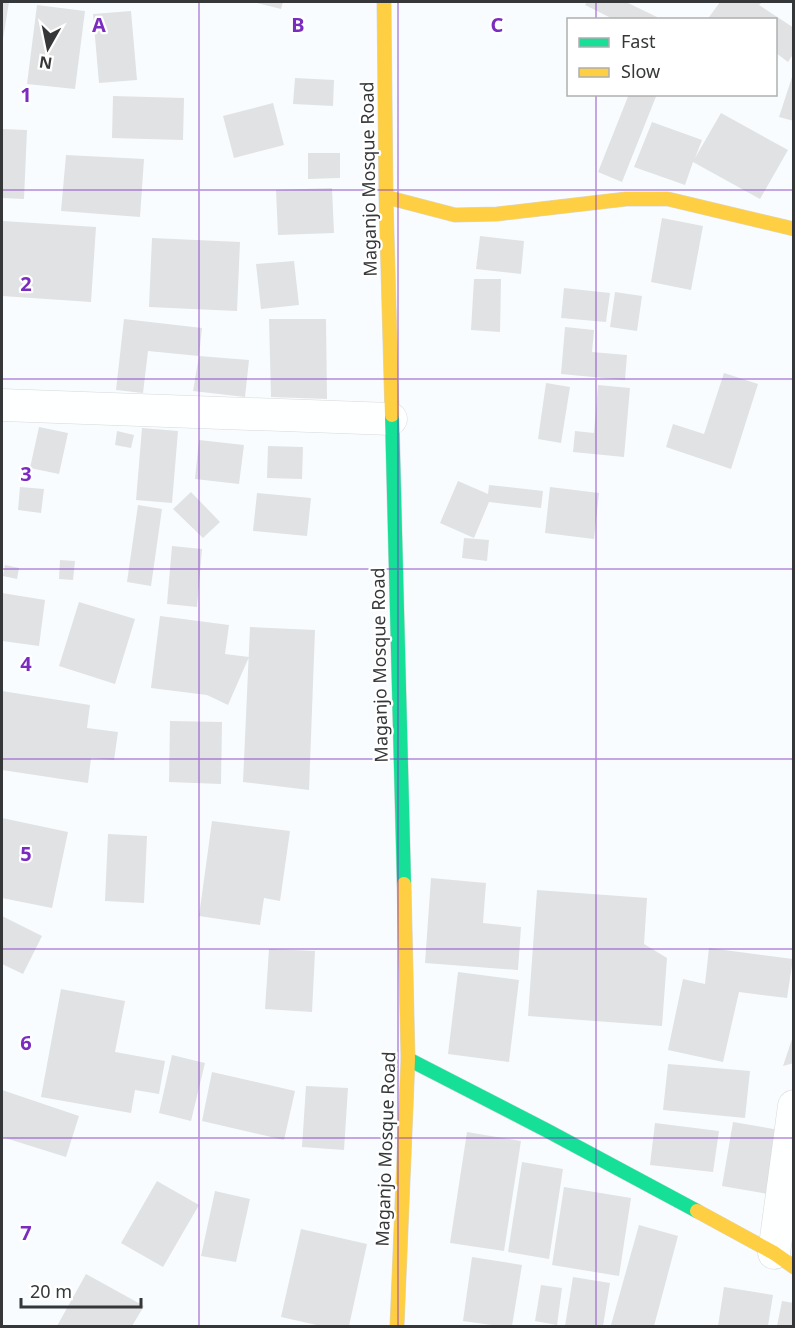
<svg xmlns="http://www.w3.org/2000/svg" width="795" height="1328" font-family="'Noto Sans',sans-serif">
<style>
.building{fill:#e0e2e4}
.lines{fill:none;stroke-linecap:round;stroke-linejoin:round}
.street-casing{stroke:#d7d9db;stroke-width:33}
.fast-casing{stroke:#d7d9db;stroke-width:15}
.slow-casing{stroke:#d7d9db;stroke-width:15}
.street{stroke:#feffff;stroke-width:32}
.fast{stroke:#16e098;stroke-width:14}
.slow{stroke:#ffcf43;stroke-width:14}
.grid{fill:none;stroke:#7b2cbf;stroke-width:1.5;stroke-opacity:0.55}
.labels{text-anchor:middle;dominant-baseline:central;stroke-width:4.5;stroke-linejoin:round;paint-order:stroke}
.street-label{font-size:18px;fill:#353738;stroke:#fff}
.grid-label{font-size:20px;text-anchor:middle;font-weight:bold;fill:#7b2cbf;stroke:#fff;stroke-width:4.5;stroke-linejoin:round;paint-order:stroke}
</style>
<rect width="100%" height="100%" fill="#f9fcfe"/>
<path class="building" d="M2,2H9L3,39L2,38Z
M253,2H283L281,9Z
M587,2H626L657,17L656,20H615L585,5Z
M720,2H762L759,5L794,28V53L788,62L776,53V20H707Z
M37,5L85,11L75,89L27,84Z
M131,11L137,80L99,83L93,14Z
M793,74H794V121L779,117Z
M295,78L334,80L333,106L293,104Z
M629,94H657L622,182L598,172Z
M113,96L184,98L183,140L112,138Z
M273,103L284,145L234,158L223,116Z
M721,113L788,150L760,199L693,162L685,185L634,167L652,122L702,140L695,158Z
M2,129L27,130L24,199L2,198Z
M308,153H340V178L308,179Z
M66,155L144,159L140,217L61,211Z
M332,188L334,233L278,235L276,190Z
M662,218L703,226L691,290L651,282Z
M3,221L96,227L91,302L2,296V231Z
M480,236L524,241L521,274L476,269Z
M152,238L240,242L237,311L149,307Z
M294,261L299,305L261,309L256,264Z
M474,279H501L500,332L471,330Z
M564,288L610,293L606,322L561,318Z
M615,292L642,296L637,331L610,327Z
M124,319L202,328L199,356L148,351L143,393L116,390Z
M269,319H326L327,399L271,397Z
M565,327L594,330L592,352L627,355L625,380L561,374Z
M199,356L249,360L245,397L193,391Z
M724,373L758,384L731,469L666,447L673,424L704,434Z
M546,383L570,387L561,443L538,439Z
M598,385L630,388L624,457L573,452L575,431L594,433Z
M39,427L68,433L59,474L30,468Z
M142,428L178,431L172,503L136,500Z
M117,431L134,435L131,448L115,445Z
M199,440L244,445L239,484L195,479Z
M268,446L303,447L302,479L267,478Z
M458,481L488,494L489,485L543,491L541,508L489,502L474,538L440,523Z
M20,487L44,489L41,513L18,510Z
M550,487L599,493L594,539L545,533Z
M191,492L220,522L203,538L173,509Z
M257,493L311,498L307,536L253,531Z
M138,505L162,509L151,586L127,582Z
M464,538L489,540L487,561L462,558Z
M172,546L202,549L197,607L167,604Z
M60,560L75,561L73,580L59,579Z
M5,565L19,568L17,579L3,576Z
M2,593L45,600L39,646L2,641Z
M79,602L135,619L115,684L59,666Z
M160,616L229,625L225,654L249,657L228,705L207,695L151,688Z
M250,627L315,630L309,790L243,782Z
M2,691L90,705L87,728L118,732L114,760L91,758L88,783L2,770Z
M170,721L222,722L221,784L169,782Z
M2,818L68,832L52,908L2,898Z
M212,821L290,831L280,901L264,898L260,925L199,916Z
M108,834L147,836L144,903L105,901Z
M431,878L486,883L483,923L521,927L518,970L425,963Z
M537,890L647,898L644,944L667,958L662,1026L528,1016Z
M2,916L42,936L23,974L2,964Z
M709,948L793,959L787,998L739,992L723,1062L668,1050L683,979L705,984Z
M269,949L315,951L312,1012L265,1009Z
M458,972L519,980L509,1062L448,1054Z
M61,989L125,1001L115,1052L165,1061L159,1094L135,1090L131,1113L41,1097Z
M793,1036L794,1063L783,1066Z
M172,1055L205,1063L191,1121L159,1113Z
M668,1064L750,1071L745,1118L663,1110Z
M212,1072L295,1091L284,1140L202,1121Z
M306,1086L348,1088L344,1150L302,1147Z
M2,1090L79,1116L66,1157L2,1137Z
M733,1122L785,1131L774,1195L722,1186Z
M655,1123L719,1131L713,1172L650,1165Z
M467,1132L521,1141L504,1251L450,1243Z
M522,1162L563,1169L549,1259L508,1252Z
M157,1181L199,1205L163,1267L121,1243Z
M564,1187L631,1198L619,1276L552,1265Z
M215,1191L250,1199L236,1262L201,1256Z
M639,1225L678,1236L654,1326H616L611,1325Z
M301,1229L367,1244L349,1326H321L281,1317Z
M472,1257L522,1265L512,1326H499L463,1321Z
M86,1274L144,1306L132,1326H57Z
M573,1277L610,1283L603,1326H565Z
M541,1285L562,1288L557,1325L535,1321Z
M724,1287L773,1295L768,1326H718Z
M782,1301L794,1303V1326H777Z"/>
<g class="lines">
<defs>
<path id="street" d="M2,405L391,419
M774,1253L794,1106"/>
<path id="fast" d="M392,415L404,884
M408,1059L546,1130L697,1211"/>
<path id="slow" d="M384,2L386,197L392,415
M386,197L455,215L497,214L626,199H668L794,229
M697,1211L774,1253L794,1267
M397,1326L408,1059L404,884"/>
</defs>
<use href="#street" class="street-casing"/>
<use href="#fast" class="fast-casing"/>
<use href="#slow" class="slow-casing"/>
<use href="#street" class="street"/>
<use href="#fast" class="fast"/>
<use href="#slow" class="slow"/>
</g>
<path class="grid" d="M199,2V1326M398,2V1326M596,2V20M596,94V1326M2,190H794M2,379H794M2,569H794M2,759H794M2,949H794M2,1138H794"/>
<g class="labels">
<g class="street-label">
<text transform="translate(368 179) rotate(-91)">Maganjo Mosque Road</text>
<text transform="translate(379 665) rotate(-91)">Maganjo Mosque Road</text>
<text transform="translate(385 1149) rotate(-88)">Maganjo Mosque Road</text>
</g>
</g>
<g class="grid-label">
<text x="99" y="32">A</text>
<text x="298" y="32">B</text>
<text x="497" y="32">C</text>
<text x="26" y="102">1</text>
<text x="26" y="291">2</text>
<text x="26" y="481">3</text>
<text x="26" y="671">4</text>
<text x="26" y="861">5</text>
<text x="26" y="1050">6</text>
<text x="26" y="1240">7</text>
</g>
<rect width="795" height="1328" fill="none" stroke="#353738" stroke-width="6"/>
<rect x="567" y="18" width="210" height="78" fill="#ffffff" stroke="#aeafaf" stroke-width="1.5"/>
<rect x="579" y="38" width="30" height="9" fill="#16e098" stroke="#aeafaf" stroke-width="1.5"/>
<text x="621" y="48" font-size="18" fill="#353738">Fast</text>
<rect x="579" y="68" width="30" height="9" fill="#ffcf43" stroke="#aeafaf" stroke-width="1.5"/>
<text x="621" y="78" font-size="18" fill="#353738">Slow</text>
<g transform="translate(48 48) rotate(189)" stroke="#ffffff" stroke-width="4.5" paint-order="stroke">
<path d="M0-4.5L10 22L0 15L-10 22Z" fill="#353738"/>
<text y="-9" font-size="16" font-weight="bold" text-anchor="middle" fill="#353738">N</text>
</g>
<path d="M21 1298v9h120v-9" fill="none" stroke="#353738" stroke-width="3"/>
<text x="30" y="1298" font-size="18" fill="#353738" stroke="#ffffff" stroke-width="4.5" paint-order="stroke">20 m</text>
</svg>
